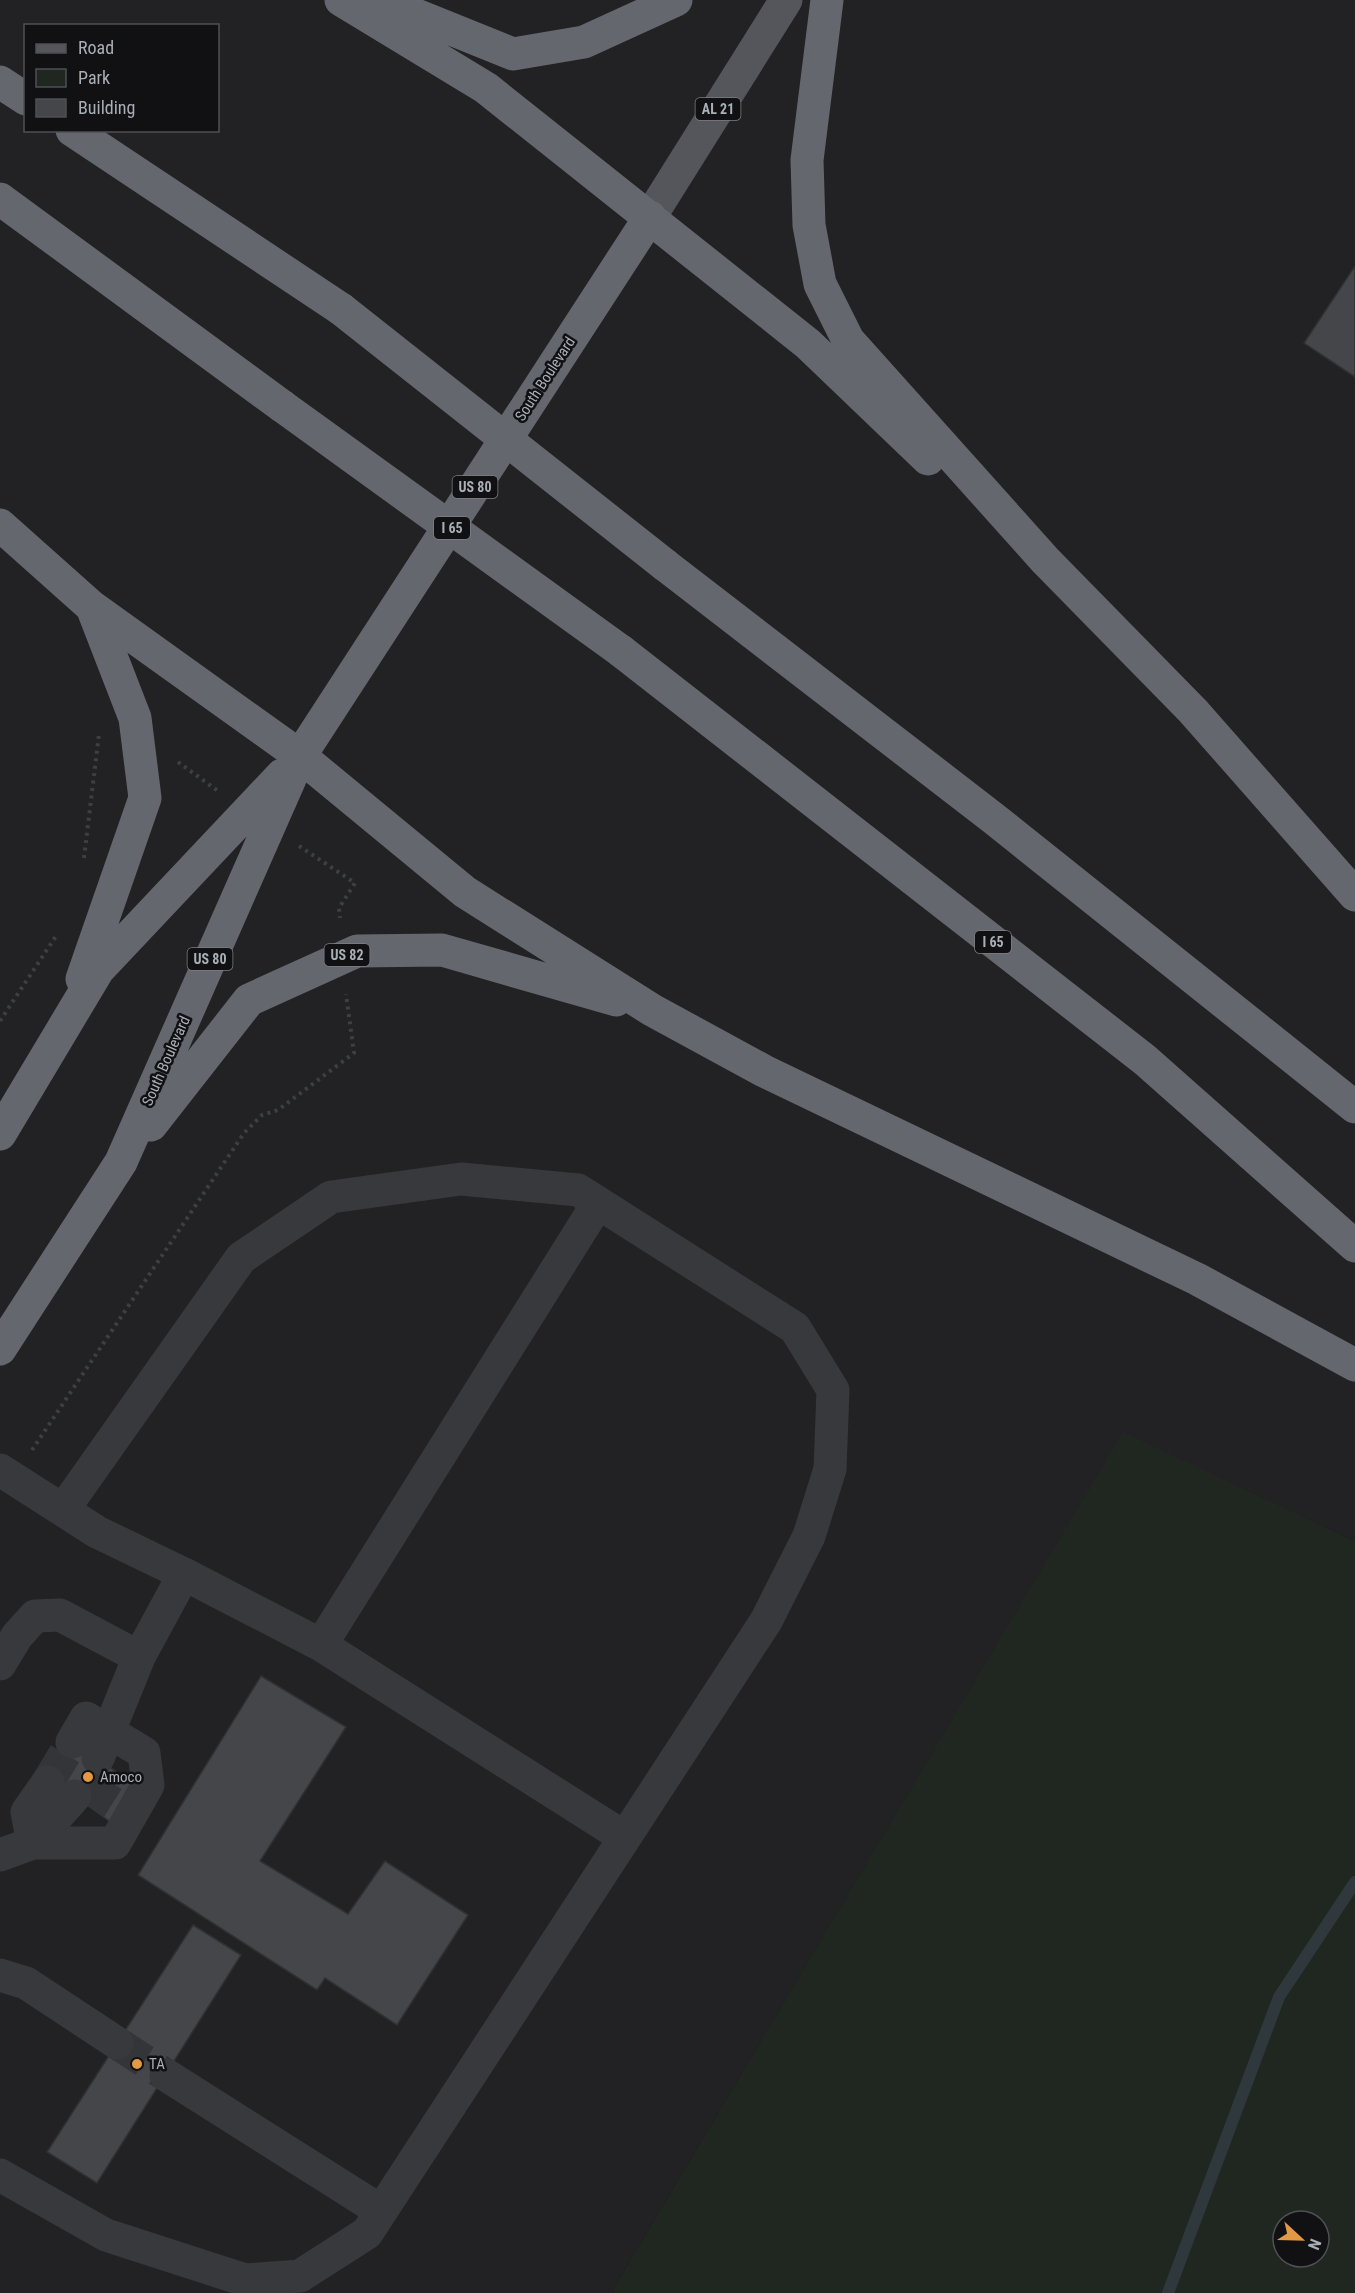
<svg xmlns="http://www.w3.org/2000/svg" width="1355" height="2293" font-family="'Roboto Condensed',sans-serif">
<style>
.built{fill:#222225;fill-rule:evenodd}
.green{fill:#202720;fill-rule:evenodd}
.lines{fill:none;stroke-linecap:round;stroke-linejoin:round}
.stream{stroke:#2f383c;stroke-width:12}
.building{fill:#45464a;stroke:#303133;stroke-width:1.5}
.minor-tunnel{stroke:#333538;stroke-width:33;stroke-dasharray:33 16;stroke-linecap:butt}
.path{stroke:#3d4043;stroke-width:4;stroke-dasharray:3 4.5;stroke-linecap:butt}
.minor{stroke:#37393c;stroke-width:33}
.major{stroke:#54565b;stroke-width:33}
.highway{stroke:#64676d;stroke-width:33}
.highway-bridge{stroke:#64676d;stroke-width:33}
.poi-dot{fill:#e39943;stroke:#111113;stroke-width:2}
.labels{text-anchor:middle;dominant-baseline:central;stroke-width:5;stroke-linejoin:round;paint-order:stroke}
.shield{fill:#111113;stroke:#7b8085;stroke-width:1.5}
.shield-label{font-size:14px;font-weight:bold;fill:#a9afb6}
.street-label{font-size:15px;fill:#a9afb6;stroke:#111113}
.poi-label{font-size:15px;fill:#a9afb6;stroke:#111113;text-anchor:start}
</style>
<rect width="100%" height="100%" fill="#161618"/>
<path class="built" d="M0,0H1355V1541L1123,1433L611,2293H0ZM26,26H218V130H26Z"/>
<path class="green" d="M1123,1432L1355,1541V2293H611ZM1283,2221H1319V2257H1283Z"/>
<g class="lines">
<path class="stream" d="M1168,2293L1279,1997L1355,1882"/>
</g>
<path class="building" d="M1355,266V377L1304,343Z
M261,1676L346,1727L260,1861L348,1914L385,1861L468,1915L397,2025L325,1978L317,1990L138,1875Z
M64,1737L138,1786L113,1824L75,1796L39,1777Z
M193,1925L241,1955L97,2183L47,2152Z"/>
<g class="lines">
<path class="minor-tunnel" d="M48,1782L72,1742
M90,1808L115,1769
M117,2043L166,2075"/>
<path class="path" d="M178,762L218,791
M299,846L355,883L339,908L340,918
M84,858L99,734
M0,1021L56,936
M32,1450L244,1133L262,1115L278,1110L354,1053L346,994"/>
<path class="minor" d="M0,1470L97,1532L184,1574L139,1657L60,1615L35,1616L17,1636L0,1664
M184,1574L321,1645L624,1837
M321,1645L598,1203
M98,1758L139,1657
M48,1782L27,1812L33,1843H115L148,1785L144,1753L86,1718L72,1742
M0,1855L33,1843L75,1796
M0,1975L26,1983L117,2043
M166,2075L381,2211
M0,2175L106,2235L245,2280L300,2276L367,2233L766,1621L809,1536L830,1469L833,1390L795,1328L578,1190L461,1179L331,1197L241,1258L63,1510"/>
<path class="major" d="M650,217L786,0"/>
<path class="highway" d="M341,0L486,88L808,344L928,459
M379,0L513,54L584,42L676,0
M827,0L807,160L809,225L820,284L848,340L1045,560L1193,711L1355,895
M0,82L26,99
M72,130L341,309
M0,199L282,406
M0,525L92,607L300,756L465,892L652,1010L764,1071L1197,1279L1355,1365
M665,565L993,818L1355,1107
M621,651L1145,1060L1355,1246
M82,979L145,798L135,718L92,607
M151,1125L249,1000L357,951L442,950L616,1000
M0,1134L98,970L282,775
M0,1349L121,1162L300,756L650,217"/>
<path class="highway-bridge" d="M341,309L665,565
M282,406L621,651"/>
</g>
<g class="poi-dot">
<circle cx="88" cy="1777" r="6"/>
<circle cx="137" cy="2064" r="6"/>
</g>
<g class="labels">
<g class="shield">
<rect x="695.5" y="98" width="45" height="22" rx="4.5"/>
<rect x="452.5" y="476" width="45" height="22" rx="4.5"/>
<rect x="434" y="517" width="36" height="22" rx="4.5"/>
<rect x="975" y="931" width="36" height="22" rx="4.5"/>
<rect x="324.5" y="944" width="45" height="22" rx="4.5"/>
<rect x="187.5" y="948" width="45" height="22" rx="4.5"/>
</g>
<g class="shield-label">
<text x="718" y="109">AL 21</text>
<text x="475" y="487">US 80</text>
<text x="452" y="528">I 65</text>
<text x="993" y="942">I 65</text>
<text x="347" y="955">US 82</text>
<text x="210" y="959">US 80</text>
</g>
<g class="street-label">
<text transform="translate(545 379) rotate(-57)">South Boulevard</text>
<text transform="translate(166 1061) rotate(-66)">South Boulevard</text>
</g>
<g class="poi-label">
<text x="100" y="1777">Amoco</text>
<text x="149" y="2064">TA</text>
</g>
</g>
<rect x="24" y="24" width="195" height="108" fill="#111113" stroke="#4e5054" stroke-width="1.5"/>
<rect x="36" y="44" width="30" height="9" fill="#54565b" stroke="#4e5054" stroke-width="1.5"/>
<text x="78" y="54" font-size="18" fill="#a9afb6">Road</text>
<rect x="36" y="69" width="30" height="18" fill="#202720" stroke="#4e5054" stroke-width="1.5"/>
<text x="78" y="84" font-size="18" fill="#a9afb6">Park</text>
<rect x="36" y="99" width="30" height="18" fill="#45464a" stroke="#4e5054" stroke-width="1.5"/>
<text x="78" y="114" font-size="18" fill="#a9afb6">Building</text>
<g transform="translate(1301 2239) rotate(112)"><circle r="28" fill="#111113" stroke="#4e5054" stroke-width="1.5"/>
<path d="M0-4.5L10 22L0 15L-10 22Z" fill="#e39943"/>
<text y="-9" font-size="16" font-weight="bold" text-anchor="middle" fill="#a9afb6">N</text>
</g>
</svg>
